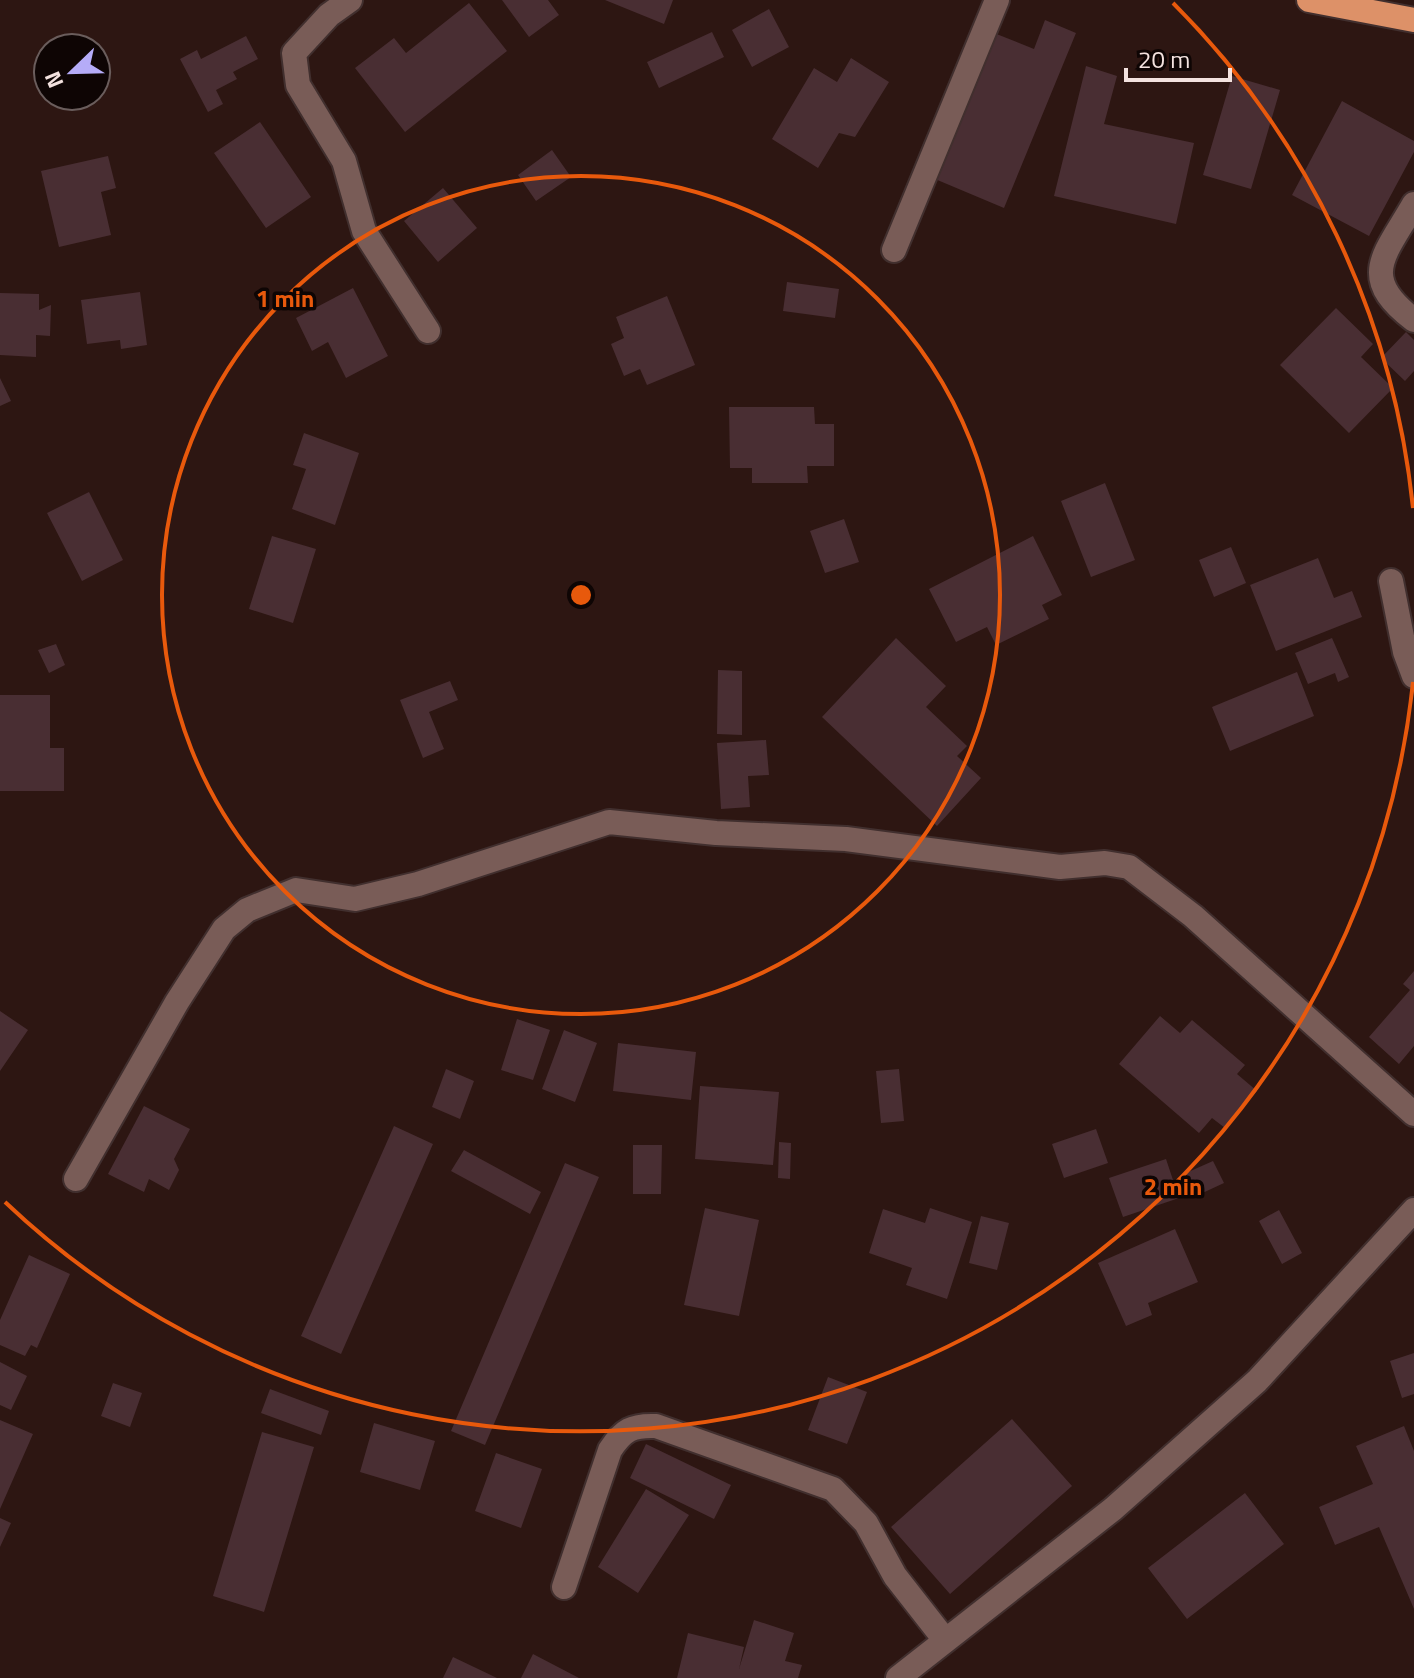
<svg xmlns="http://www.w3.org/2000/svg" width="1414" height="1678" font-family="'Titillium Web',sans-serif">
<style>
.building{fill:#492e33}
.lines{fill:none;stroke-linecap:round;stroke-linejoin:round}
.minor-casing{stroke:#412f2e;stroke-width:28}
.highway-casing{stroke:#412f2e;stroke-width:28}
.minor{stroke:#795c57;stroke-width:24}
.highway{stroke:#dd9168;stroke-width:24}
.ring{fill:none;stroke:#e8590c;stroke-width:4}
.centre{fill:#e8590c;stroke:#0e0504;stroke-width:4}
.ring-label{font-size:24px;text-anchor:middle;font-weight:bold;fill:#e8590c;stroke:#0e0504;stroke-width:7;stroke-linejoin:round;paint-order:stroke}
</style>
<rect width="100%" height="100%" fill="#2d1612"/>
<path class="building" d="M502,0H548L559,15L529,37Z
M605,0H673L664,24Z
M469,3L507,51L405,132L355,68L394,38L406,53Z
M769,9L789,47L752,67L732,30Z
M1045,20L1076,33L1004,208L935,179L994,33L1034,49Z
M712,32L724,57L659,88L647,62Z
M246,36L258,59L233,72L237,79L216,90L223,104L208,112L180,59L197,50L201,59Z
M851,58L889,82L855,137L839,133L818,168L772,139L814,68L837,82Z
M1086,66L1117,76L1104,124L1194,143L1176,224L1054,196Z
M1232,76L1280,90L1251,189L1203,175Z
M1342,101L1414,141V152L1369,236L1292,195Z
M260,122L311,197L266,228L214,153Z
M552,150L571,177L536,201L518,175Z
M108,156L116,188L101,192L111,235L59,247L41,171Z
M443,188L477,228L438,262L404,221Z
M787,282L839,289L835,318L783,311Z
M353,288L388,356L346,378L328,342L312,351L296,318Z
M140,292L147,345L121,349L120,340L87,344L81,300Z
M0,293L39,294V310L51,305L50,336L36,335V357L0,355Z
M667,296L695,365L647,385L640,369L624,376L611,344L624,338L616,317Z
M1336,308L1373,344L1361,357L1393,388L1349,433L1280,365Z
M1406,332L1414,340V371L1405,381L1381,358Z
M0,378L11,401L0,406Z
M729,407H814L815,424H834V466H807L808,483H752V468H730Z
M304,433L359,453L335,525L292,509L306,469L293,465Z
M1105,483L1135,560L1091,577L1061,501Z
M89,492L123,560L82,581L47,513Z
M844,519L859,562L825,573L810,531Z
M272,536L316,549L293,623L249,609Z
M1033,536L1062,595L1042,605L1049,619L996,645L987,627L956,642L929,589Z
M1231,547L1246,583L1214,597L1199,560Z
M1318,558L1334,598L1352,591L1362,617L1276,651L1250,585Z
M896,638L946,686L926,707L967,746L957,756L981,778L937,826L822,717Z
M1332,638L1349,677L1338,682L1335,673L1308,684L1295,653Z
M56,644L65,665L49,673L38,650Z
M718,670L742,671V735L717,734Z
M1297,672L1314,716L1230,751L1212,707Z
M450,681L458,700L429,712L444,749L423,758L400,700Z
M0,695H50V748H64V791H0Z
M766,740L769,775L748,776L750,807L721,809L717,743Z
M1414,971V1046L1399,1064L1369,1037L1410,990L1403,984Z
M0,1011L28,1030L0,1071Z
M1160,1016L1180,1033L1192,1020L1245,1065L1237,1074L1257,1091L1225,1128L1212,1118L1199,1133L1119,1064Z
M517,1019L550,1030L533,1080L501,1070Z
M564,1030L597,1043L575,1102L542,1089Z
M618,1043L696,1052L691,1100L613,1091Z
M446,1069L474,1081L460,1119L432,1107Z
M899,1069L904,1121L881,1123L876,1071Z
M700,1086L779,1092L773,1165L695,1159Z
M144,1106L190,1129L174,1159L179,1170L169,1190L149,1179L144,1192L108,1174Z
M394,1126L433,1144L341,1354L301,1336Z
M1096,1129L1108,1163L1064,1178L1052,1144Z
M779,1142L791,1143L790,1179L778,1178Z
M633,1145H662L661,1194H633Z
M464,1150L541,1192L530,1214L451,1171Z
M1166,1159L1179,1198L1123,1217L1109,1178Z
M1213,1161L1224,1183L1196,1196L1186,1173Z
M565,1163L599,1177L485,1445L451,1431Z
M705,1208L759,1220L739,1316L684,1305Z
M930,1208L972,1222L947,1299L906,1285L912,1268L869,1253L883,1209L925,1223Z
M1279,1210L1302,1253L1282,1264L1259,1221Z
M981,1216L1009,1223L997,1270L969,1263Z
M1175,1229L1198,1282L1148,1303L1152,1315L1126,1326L1098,1263Z
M29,1255L70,1274L37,1348L31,1345L25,1356L0,1345V1320Z
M1414,1353V1394L1402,1398L1390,1361Z
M0,1362L27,1376L11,1410L0,1405Z
M828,1377L867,1392L847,1444L808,1430Z
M113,1383L142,1393L130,1427L101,1416Z
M270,1389L329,1411L321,1435L261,1413Z
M1012,1419L1072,1486L950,1594L891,1527Z
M0,1420L33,1434L0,1509Z
M374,1423L435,1441L420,1490L360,1472Z
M1404,1426L1414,1451V1609L1379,1527L1335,1545L1319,1507L1373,1484L1356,1446Z
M262,1432L314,1447L264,1612L213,1596Z
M646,1444L731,1485L714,1519L630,1478Z
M496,1453L542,1469L521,1528L475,1511Z
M646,1489L689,1515L638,1593L598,1567Z
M1245,1493L1284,1544L1187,1619L1148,1568Z
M0,1518L11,1523L0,1547Z
M754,1620L794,1633L785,1661L802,1665L798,1678H677L688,1633L744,1647L739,1669Z
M533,1654L579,1678H521Z
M453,1657L497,1678H443Z"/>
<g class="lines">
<defs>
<path id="minor" d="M350,0L329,15L294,53L298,85L344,161L364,231L428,331
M1414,204C1385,255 1357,277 1414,320
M894,250L997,0
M1391,581L1405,652L1414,676
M76,1179L177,1002L224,929L247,910L296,890L355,899L418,884L609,822L716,833L846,839L1060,867L1105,863L1129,867L1193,916L1414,1114
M564,1587L610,1450C623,1430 632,1425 656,1426L833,1489L866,1523L895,1576L945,1640
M898,1678L1113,1509L1257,1381L1414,1210"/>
<path id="highway" d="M1309,0L1414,20"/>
</defs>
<use href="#minor" class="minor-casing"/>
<use href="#highway" class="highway-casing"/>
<use href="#minor" class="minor"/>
<use href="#highway" class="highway"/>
</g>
<g class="ring">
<circle cx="581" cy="595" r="419"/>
<path d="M1413 682A837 837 0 0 1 5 1202M1173 3A837 837 0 0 1 1413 508"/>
</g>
<circle cx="581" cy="595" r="12" class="centre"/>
<g class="ring-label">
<text x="285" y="307">1 min</text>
<text x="1173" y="1195">2 min</text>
</g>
<g transform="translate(72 72) rotate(247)"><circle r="38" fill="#0e0504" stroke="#6a5d5c" stroke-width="2"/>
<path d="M0-6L14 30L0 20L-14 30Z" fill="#b5acf8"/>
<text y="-12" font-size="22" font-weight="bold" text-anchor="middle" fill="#f3e2df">N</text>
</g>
<path d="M1126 68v12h104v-12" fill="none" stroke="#f3e2df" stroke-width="4"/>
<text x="1138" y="68" font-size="24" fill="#f3e2df" stroke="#0e0504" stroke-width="6" paint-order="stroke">20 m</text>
</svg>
